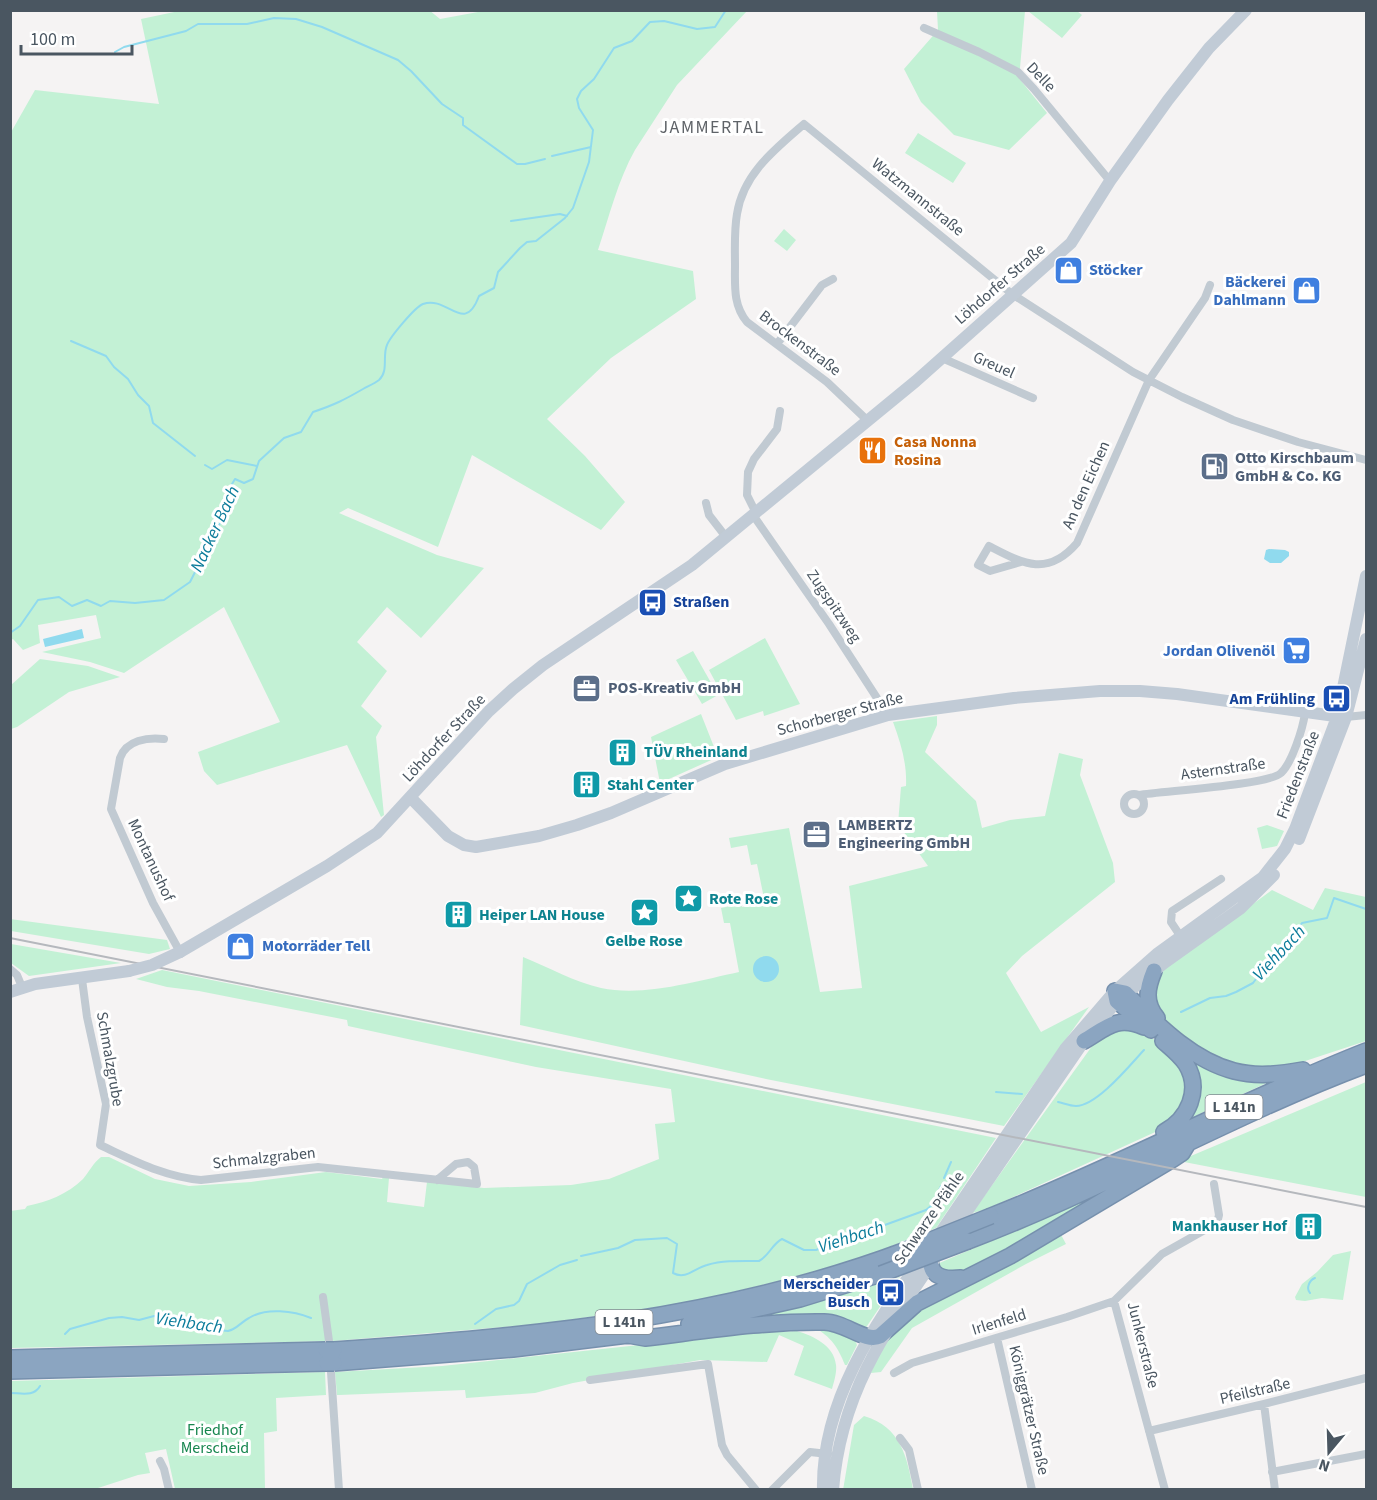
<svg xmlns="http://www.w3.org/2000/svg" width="1377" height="1500" font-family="'Source Sans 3',sans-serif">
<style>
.green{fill:#c3f1d5}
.water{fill:#90daee}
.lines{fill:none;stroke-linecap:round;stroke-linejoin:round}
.stream{stroke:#90daee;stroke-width:2}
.highway-casing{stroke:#7690ad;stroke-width:18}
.street{stroke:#c1cad2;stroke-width:8}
.secondary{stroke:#c1cbd6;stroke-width:12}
.highway{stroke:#8ba5c1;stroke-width:15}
.rail{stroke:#b5b8bd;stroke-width:2}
.highway-bridge-casing{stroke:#7690ad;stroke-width:18;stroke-linecap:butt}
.secondary-bridge{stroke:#c1cbd6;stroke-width:12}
.highway-bridge{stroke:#8ba5c1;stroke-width:15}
.labels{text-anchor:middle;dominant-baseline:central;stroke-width:6;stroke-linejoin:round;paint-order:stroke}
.shield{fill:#fff;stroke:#808990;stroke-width:1.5}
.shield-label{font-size:15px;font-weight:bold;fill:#4a5661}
.street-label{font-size:16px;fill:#4a5661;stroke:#fff}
.shop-label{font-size:16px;font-weight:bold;fill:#366cbe;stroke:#fff;text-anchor:start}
.food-label{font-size:16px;font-weight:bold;fill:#c56008;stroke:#fff;text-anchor:start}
.service-label{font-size:16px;font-weight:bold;fill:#4e5e75;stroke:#fff;text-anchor:start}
.transit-label{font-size:16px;font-weight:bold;fill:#164399;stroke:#fff;text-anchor:end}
.culture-label{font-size:16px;font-weight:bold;fill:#0d838f;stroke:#fff;text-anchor:start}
.park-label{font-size:16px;fill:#17864f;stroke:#fff}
.neighbourhood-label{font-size:18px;letter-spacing:1.5px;fill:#5f6368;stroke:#fff}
.water-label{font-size:18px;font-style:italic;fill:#0c7c9b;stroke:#fff}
</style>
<rect width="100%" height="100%" fill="#f5f3f3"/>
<path class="green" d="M429,10L440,19L478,12V10L747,11L677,85L635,150C618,180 609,217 598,250L693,271L696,299L611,358L547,419L585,456L625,502L601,530L472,455L438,547L348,508L339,513L437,555L484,568L421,638L387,607L357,642L387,671L361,706L382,726L376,737L384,815L381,817L347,745L217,785L204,771L198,752L280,722L224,607L124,673L90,662L42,652L101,638L96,615L38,625L40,643L23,650L13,639L11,640L10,134L35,90L159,104L141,19L179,11Z
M937,11H1025L1020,68L1018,77L1047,113L1009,150L954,135L921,102L904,69L938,30Z
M1028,11H1077L1082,15L1062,38Z
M918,133L966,163L953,183L905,153Z
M784,229L796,240L787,251L774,241Z
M765,638L800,704L764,716L763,711L736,720L709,670Z
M693,651L718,695L702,704L676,660Z
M40,659L88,666L120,677L69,692L17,727L11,729V685Z
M701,714L718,757L660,783L651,737Z
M937,716V725L925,752L976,801L982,828L1010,820L1045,816L1059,753L1083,759L1080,775L1113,863L1115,882L1022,956L1006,973L1041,1032L1089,1007L1004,1126L766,1079L520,1025L523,957C548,967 574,982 601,988C644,997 697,981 739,972L730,923H724L721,908L741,904L742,907L765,903L757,864L751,865L747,845L731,848L729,838L789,828L820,992L862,988L849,886L928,866L898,824L901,787L906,786C907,763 901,744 893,722Z
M1267,825L1284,831L1277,846L1262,849L1257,828Z
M1325,888L1366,897V1041L1287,1067L1262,1069L1237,1067L1196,1049L1162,1020L1151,1000L1160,972L1272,890L1313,910Z
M10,919L167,940L170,949L149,954L11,931Z
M10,944H11L121,963L29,976L11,963Z
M162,970L996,1138L936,1228L872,1254L835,1266L771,1283L686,1303L541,1324L333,1341L11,1348L10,1211L25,1209L27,1206C47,1202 68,1194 83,1179C89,1172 93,1163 101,1157H109L155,1179L189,1186L251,1182L326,1172L382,1179L383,1177L389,1178L387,1202L424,1207L427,1182L484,1188L571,1185L609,1179L659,1159L655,1124L675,1122L671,1089L536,1067L348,1026L347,1020L199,991L167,987L136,979Z
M1138,1027C1152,1037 1162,1046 1173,1059C1196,1087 1187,1104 1164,1128L987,1209L972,1213L1095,1042L1104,1032Z
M1184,1050L1282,1076L1184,1121L1195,1074Z
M1366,1082V1197L1179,1161Z
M1123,1184L961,1274H944L937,1264Z
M1059,1231L1066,1244L1026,1264L912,1328L881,1372L871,1373L881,1347L901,1320Z
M1351,1251L1343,1300L1322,1298L1305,1301L1296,1300L1295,1297L1302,1284L1317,1272L1333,1255Z
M900,1277L865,1329L854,1323L839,1319L731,1325L852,1292Z
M814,1327H832L854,1338L857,1345L847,1365H845C838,1347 831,1337 814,1327Z
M797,1331C813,1336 834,1345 836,1365C837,1372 834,1382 832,1389L794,1375L804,1346L779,1335L767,1362L700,1360L573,1383L535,1393L466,1398L465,1390L339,1395H337L335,1372L442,1366L752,1333Z
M325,1372L326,1395L276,1398L277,1431L264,1433L265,1489H175L166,1449L145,1453L150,1473L138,1475L95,1489H11V1381Z
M864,1416C901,1427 907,1457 913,1489L843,1490L854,1425Z"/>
<path class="water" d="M1269,549L1285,550L1289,552V556L1281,563H1270L1264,559L1266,550Z
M82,629L84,638L45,647L43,639Z
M753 969a13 13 0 1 1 26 0a13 13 0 1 1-26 0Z"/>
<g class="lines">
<path class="stream" d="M115,52L124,47L186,31L198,24H247L274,18L296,19L322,27L398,60L411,71L442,104L463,118V125L517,164H525L545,159
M552,156L591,147
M511,221L560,214L567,216
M71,341L106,356L114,367L128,379L138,395L149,406L153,423L195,456
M205,465L212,469L227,460L257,466
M10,633L20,626L38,600L59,597L72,606L87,600L101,606L110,601L135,603L164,600L190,582L223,517L229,489L235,479L244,483L253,479L259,461L284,438L301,432L313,412C334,405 344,400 363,389C368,386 374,384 379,380C389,371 382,356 387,345C390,337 415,307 423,304C448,295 464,336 479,296L494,288L498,272L520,248L527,242L536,241L565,218L573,208L589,162L593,130L579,108L577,99L581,91L594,79L614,48L632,41L650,22L664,21L697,29L715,27L726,10
M1181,1012L1210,998L1226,996L1236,992L1253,983L1267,964L1286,949L1291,939L1302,923L1327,918L1334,898L1366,909
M996,1092L1022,1094
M1058,1102C1063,1103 1070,1106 1076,1106C1097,1106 1130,1065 1144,1050
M944,1178L951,1162
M581,1256L618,1248L635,1240L667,1238L677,1244L673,1273C686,1280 695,1268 707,1265C724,1260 742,1261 759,1261C769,1256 772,1244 782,1239L804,1250H816L926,1210L931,1206L941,1186
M1310,1293C1306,1289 1309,1280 1315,1278
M475,1324L496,1309L514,1305L519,1301L527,1284L560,1265L577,1260
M65,1334L70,1329L109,1318L122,1317L139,1320L154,1316L160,1317L166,1322L188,1327L228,1331C237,1329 241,1322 249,1318C266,1307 294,1311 311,1318
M10,1393C21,1393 34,1397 40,1386"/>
<defs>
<path id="highway" d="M1154,971C1147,988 1144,1002 1157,1018
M1151,1030L1117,1001L1115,991L1125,993C1156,1023 1191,1060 1234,1071C1257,1077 1280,1074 1303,1070
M1084,1041C1106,1028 1117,1015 1144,1027
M1163,1041C1171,1048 1180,1055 1186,1064C1202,1090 1188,1119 1164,1132
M991,1216C1118,1166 1239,1101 1366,1051
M968,1241C1104,1190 1230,1116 1366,1065
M933,1244C925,1270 934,1281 961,1278
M689,1324L800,1299L881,1274
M628,1335L645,1338C704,1331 765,1321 824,1322C845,1322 865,1343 880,1336L917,1303L1010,1256L1173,1159L1182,1153L1188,1143
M334,1350C528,1337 723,1319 906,1250
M10,1358L326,1350
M334,1363L513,1349L636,1334
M10,1371L327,1363"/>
</defs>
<use href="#highway" class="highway-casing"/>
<path class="street" d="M924,28L979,52L1018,72L1034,89L1110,181
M777,344L822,285L833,279
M942,358L1033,398
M868,421L827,382L747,322C733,305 735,286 735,265C735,248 734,231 737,214C743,174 775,149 804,124L1012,294L1133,372L1182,397L1233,420L1298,442L1366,460
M706,503L709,515L726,537
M756,513L747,495L748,472L754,459L777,429L780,411
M753,515L829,624L888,715
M1021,562L990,571L978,565L989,546C1022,563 1047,578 1077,543L1149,380L1205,298L1210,285
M1346,717L1366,715
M164,739C148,737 126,740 120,758L111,809L153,903L180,952
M1124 804a10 10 0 1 1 20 0a10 10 0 1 1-20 0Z
M1139,795C1163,791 1269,785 1281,773C1292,763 1303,728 1305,713
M1183,940L1171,922L1172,911L1221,879
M10,969L17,975L22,987
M82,979L87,1017L106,1104L100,1145C133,1160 164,1177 201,1180L318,1167L477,1184L474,1167L468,1162L456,1164L437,1180
M323,1297L329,1341
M1114,1301L1165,1490
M997,1338L1032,1490
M331,1372L339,1490
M894,1373L912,1363L1067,1317L1114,1301L1162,1254L1217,1223L1219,1215L1214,1184
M590,1380L708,1364L722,1445L727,1455L756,1490
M1264,1404L1275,1490
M1149,1431L1264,1404L1366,1378
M900,1438L909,1450L918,1490
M160,1461L164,1469L169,1490
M1272,1472L1366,1454
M772,1490L810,1452L828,1454"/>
<path class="secondary" d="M411,798L448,836L464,845L476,847L539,836L577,825L611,813L725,764L888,715L1014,698L1100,691H1140L1177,694L1342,717
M1299,839L1346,717L1366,639
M180,952L327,866L377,833L489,711L513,689L543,665L692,565L916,381L1071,243L1110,181L1168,100L1209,48L1246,10
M10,992L35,984L129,971
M952,1233L1084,1041L1117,1001L1164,963L1241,908L1274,875
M936,1239L1065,1049L1115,991L1158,953L1263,877L1285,849L1295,829L1337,717L1366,576
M823,1490C821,1403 874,1325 922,1258
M833,1490C840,1396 883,1334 934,1260"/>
<use href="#highway" class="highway"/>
<path class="rail" d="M10,938L1366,1207"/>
<defs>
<path id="highway-bridge" d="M906,1250L991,1216
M881,1274L968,1241
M326,1350H334
M327,1363H334"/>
</defs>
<use href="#highway-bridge" class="highway-bridge-casing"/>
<path class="secondary-bridge" d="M129,971L152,965L180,952"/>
<use href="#highway-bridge" class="highway-bridge"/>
</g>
<defs>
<symbol id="shop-square" viewBox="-11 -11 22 22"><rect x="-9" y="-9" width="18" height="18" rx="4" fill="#3f7fe0" stroke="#fff"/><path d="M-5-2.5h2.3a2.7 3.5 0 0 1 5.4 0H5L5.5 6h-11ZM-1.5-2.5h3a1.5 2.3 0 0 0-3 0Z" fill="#fff"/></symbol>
<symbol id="restaurant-square" viewBox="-11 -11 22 22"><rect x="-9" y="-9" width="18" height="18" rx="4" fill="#e8710a" stroke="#fff"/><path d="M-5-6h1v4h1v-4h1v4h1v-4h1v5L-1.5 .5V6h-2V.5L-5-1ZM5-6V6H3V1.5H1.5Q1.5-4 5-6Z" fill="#fff"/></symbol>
<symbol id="fuel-square" viewBox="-11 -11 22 22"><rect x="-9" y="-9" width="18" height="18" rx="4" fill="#5c6f8a" stroke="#fff"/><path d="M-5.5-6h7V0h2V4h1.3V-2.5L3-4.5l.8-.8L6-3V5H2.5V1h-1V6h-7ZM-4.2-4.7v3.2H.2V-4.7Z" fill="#fff"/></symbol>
<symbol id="bus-square" viewBox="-11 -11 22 22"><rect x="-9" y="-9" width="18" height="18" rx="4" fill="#1a4fb4" stroke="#fff"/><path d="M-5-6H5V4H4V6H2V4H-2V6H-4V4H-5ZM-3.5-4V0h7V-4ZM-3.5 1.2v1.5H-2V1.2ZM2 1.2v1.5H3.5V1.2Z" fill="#fff"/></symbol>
<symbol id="supermarket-square" viewBox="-11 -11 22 22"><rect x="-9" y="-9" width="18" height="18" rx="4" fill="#3f7fe0" stroke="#fff"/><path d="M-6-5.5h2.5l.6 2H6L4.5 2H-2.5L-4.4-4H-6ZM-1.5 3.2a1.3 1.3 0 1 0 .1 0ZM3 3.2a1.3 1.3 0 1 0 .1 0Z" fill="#fff"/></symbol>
<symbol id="office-square" viewBox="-11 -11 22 22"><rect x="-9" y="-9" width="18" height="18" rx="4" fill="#5c6f8a" stroke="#fff"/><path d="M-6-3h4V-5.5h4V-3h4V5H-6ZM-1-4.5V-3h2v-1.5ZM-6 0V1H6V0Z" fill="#fff"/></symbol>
<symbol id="building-square" viewBox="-11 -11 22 22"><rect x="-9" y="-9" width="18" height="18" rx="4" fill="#0f9aa8" stroke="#fff"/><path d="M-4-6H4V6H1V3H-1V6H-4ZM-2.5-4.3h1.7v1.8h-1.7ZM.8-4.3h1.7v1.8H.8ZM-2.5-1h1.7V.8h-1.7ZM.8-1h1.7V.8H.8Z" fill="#fff"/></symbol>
<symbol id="sight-square" viewBox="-11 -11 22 22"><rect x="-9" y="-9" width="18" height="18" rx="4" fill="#0f9aa8" stroke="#fff"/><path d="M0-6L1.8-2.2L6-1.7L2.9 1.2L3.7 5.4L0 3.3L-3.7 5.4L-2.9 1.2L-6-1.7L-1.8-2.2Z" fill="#fff"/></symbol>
</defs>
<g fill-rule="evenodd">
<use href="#shop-square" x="1052" y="254" width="33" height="33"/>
<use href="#shop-square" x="1290" y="274" width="33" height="33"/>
<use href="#restaurant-square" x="856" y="434" width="33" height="33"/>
<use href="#fuel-square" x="1198" y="450" width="33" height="33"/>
<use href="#bus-square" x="636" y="586" width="33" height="33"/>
<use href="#supermarket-square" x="1280" y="634" width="33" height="33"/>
<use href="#office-square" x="570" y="672" width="33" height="33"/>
<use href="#bus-square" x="1320" y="682" width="33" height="33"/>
<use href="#building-square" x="606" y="736" width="33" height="33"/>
<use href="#building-square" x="570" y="768" width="33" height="33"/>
<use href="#office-square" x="800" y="818" width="33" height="33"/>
<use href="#sight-square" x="672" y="882" width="33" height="33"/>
<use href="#sight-square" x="628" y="896" width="33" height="33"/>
<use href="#building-square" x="442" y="898" width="33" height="33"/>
<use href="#shop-square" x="224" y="930" width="33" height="33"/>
<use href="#building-square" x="1292" y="1210" width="33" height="33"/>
<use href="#bus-square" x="874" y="1276" width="33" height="33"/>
</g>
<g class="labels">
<g class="shield">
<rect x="1205.5" y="1095" width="57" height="24" rx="4.5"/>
<rect x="595.5" y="1310" width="57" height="24" rx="4.5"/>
</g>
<g class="shield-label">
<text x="1234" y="1107">L 141n</text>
<text x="624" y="1322">L 141n</text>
</g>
<g class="street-label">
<text transform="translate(1041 77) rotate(46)">Delle</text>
<text transform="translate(918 197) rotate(39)">Watzmannstraße</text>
<text transform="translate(1000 284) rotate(-41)">Löhdorfer Straße</text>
<text transform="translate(800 343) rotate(37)">Brockenstraße</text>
<text transform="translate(994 365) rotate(24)">Greuel</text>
<text transform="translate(1086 485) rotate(-66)">An den Eichen</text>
<text transform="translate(834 606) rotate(56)">Zugspitzweg</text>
<text transform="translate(840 714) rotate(-15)">Schorberger Straße</text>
<text transform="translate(444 738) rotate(-47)">Löhdorfer Straße</text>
<text transform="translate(1223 769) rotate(-8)">Asternstraße</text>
<text transform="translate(1298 775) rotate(-69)">Friedenstraße</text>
<text transform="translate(151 860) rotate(65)">Montanushof</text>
<text transform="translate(110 1059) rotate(80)">Schmalzgrube</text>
<text transform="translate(264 1158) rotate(-6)">Schmalzgraben</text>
<text transform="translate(929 1218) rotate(-55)">Schwarze Pfähle</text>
<text transform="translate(999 1322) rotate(-17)">Irlenfeld</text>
<text transform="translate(1143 1345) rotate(76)">Junkerstraße</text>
<text transform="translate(1255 1391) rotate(-13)">Pfeilstraße</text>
<text transform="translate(1029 1410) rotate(77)">Königgrätzer Straße</text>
</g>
<g class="shop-label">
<text x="1089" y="270">Stöcker</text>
<text x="1286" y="282" text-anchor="end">Bäckerei<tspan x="1286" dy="18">Dahlmann</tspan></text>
<text x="1275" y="651" text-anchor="end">Jordan Olivenöl</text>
<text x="262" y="946">Motorräder Tell</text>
</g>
<g class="food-label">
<text x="894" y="442">Casa Nonna<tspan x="894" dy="18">Rosina</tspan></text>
</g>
<g class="service-label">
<text x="1235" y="458">Otto Kirschbaum<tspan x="1235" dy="18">GmbH &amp; Co. KG</tspan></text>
<text x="608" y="688">POS-Kreativ GmbH</text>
<text x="838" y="825">LAMBERTZ<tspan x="838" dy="18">Engineering GmbH</tspan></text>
</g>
<g class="transit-label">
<text x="673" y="602" text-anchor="start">Straßen</text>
<text x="1315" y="699">Am Frühling</text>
<text x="870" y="1284">Merscheider<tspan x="870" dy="18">Busch</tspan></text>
</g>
<g class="culture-label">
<text x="644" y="752">TÜV Rheinland</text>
<text x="607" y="785">Stahl Center</text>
<text x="709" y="899">Rote Rose</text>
<text x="479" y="915">Heiper LAN House</text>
<text x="644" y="941" text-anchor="middle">Gelbe Rose</text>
<text x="1287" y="1226" text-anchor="end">Mankhauser Hof</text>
</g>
<g class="park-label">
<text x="215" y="1430">Friedhof<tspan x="215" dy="18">Merscheid</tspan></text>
</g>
<g class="neighbourhood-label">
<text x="712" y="127">JAMMERTAL</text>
</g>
<g class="water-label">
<text transform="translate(215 529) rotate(-65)">Nacker Bach</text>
<text transform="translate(1279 953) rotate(-47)">Viehbach</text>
<text transform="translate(851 1237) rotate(-18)">Viehbach</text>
<text transform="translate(189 1323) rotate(8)">Viehbach</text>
</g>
</g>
<rect width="1377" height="1500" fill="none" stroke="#4a5661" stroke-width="24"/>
<g transform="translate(1329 1452) rotate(199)" stroke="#ffffff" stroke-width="4.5" paint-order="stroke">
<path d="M0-4.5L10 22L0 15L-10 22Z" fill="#4a5661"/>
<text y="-9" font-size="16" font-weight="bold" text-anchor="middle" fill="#4a5661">N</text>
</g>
<path d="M21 45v9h111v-9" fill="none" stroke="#4a5661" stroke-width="3"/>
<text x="30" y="45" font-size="18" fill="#4a5661" stroke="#ffffff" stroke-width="4.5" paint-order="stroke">100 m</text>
</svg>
